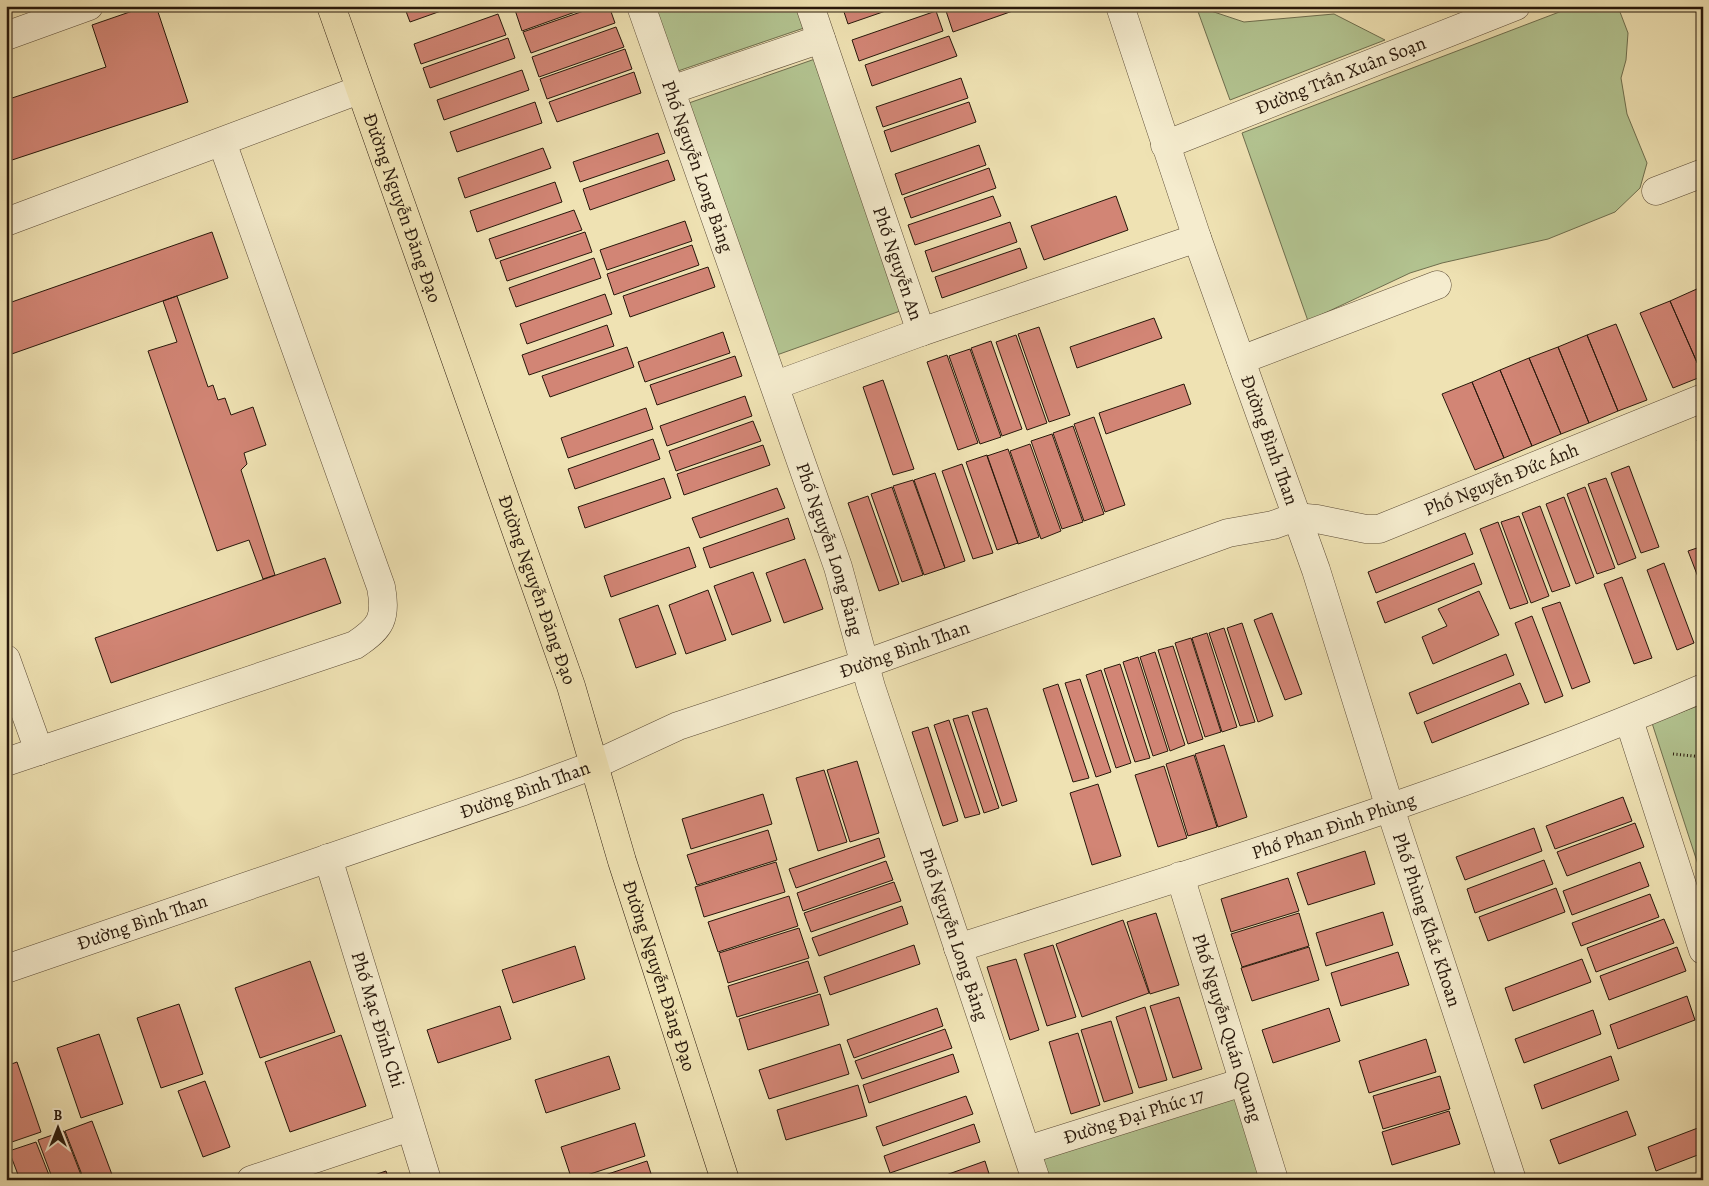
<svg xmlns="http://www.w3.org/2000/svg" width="1709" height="1186" font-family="Alegreya,serif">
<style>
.green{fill:#b3c491;stroke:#6e6e4e}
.building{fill:#d28575;stroke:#28180b}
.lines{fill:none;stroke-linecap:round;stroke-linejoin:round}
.minor-casing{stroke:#5a4a35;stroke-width:29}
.major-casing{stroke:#28180b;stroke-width:29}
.path{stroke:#28180b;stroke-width:3;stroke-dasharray:1 2.5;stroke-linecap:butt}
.minor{stroke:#f5ecce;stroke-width:28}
.major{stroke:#efe2b3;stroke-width:28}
.labels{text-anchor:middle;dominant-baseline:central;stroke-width:4.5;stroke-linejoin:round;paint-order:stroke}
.street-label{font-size:19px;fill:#28180b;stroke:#f5ecce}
</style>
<rect width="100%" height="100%" fill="#efe2b3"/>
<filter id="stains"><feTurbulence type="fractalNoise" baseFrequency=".004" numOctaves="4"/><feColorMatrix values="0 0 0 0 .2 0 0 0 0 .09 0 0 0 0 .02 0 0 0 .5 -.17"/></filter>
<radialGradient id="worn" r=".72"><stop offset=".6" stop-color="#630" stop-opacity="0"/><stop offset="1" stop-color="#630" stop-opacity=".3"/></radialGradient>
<path class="green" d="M652,6H797L804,28L675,72Z
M1196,6L1244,22L1334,14L1385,40L1230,100Z
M1575,6H1616L1620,12L1628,33L1626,60L1621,78L1627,114L1647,163L1640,188L1615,212L1548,239L1442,263L1410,273L1308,321L1242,133Z
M815,59L903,310L774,356L686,104Z
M1703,704V880L1652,723Z
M1243,1082L1274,1180H1036L1027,1150Z"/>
<path class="building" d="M147,6H156L188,102L6,162V100L106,67L92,25Z
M404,6H455L410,22Z
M526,6H592L522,31L515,10Z
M598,6H609L615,23L531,53L523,32Z
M842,6H900L848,24Z
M961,6H1027L953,32L946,11Z
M936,11L943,31L859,61L852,40Z
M498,14L506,35L421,64L414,44Z
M616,27L624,47L539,77L532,57Z
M949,36L957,56L872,86L865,65Z
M508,38L515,58L430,88L423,68Z
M625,49L632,69L547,99L540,79Z
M522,70L529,90L444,120L437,100Z
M634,72L641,93L557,122L549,102Z
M961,78L968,98L883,127L876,107Z
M535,102L542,123L457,152L450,132Z
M969,102L976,122L891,152L884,131Z
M658,133L665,153L580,182L573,162Z
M979,145L986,165L902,195L895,174Z
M543,148L551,168L465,198L458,178Z
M668,160L675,180L590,210L583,189Z
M989,168L996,188L911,218L904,198Z
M555,182L562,202L477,232L470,211Z
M993,196L1001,216L915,245L908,225Z
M1116,196L1128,230L1044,260L1031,226Z
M574,210L582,230L496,259L489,239Z
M685,221L692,241L607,270L600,250Z
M1010,222L1017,242L932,272L925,251Z
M212,232L228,278L6,356V304Z
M585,232L592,252L507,281L500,261Z
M692,245L699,265L614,295L607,274Z
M1020,248L1027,268L942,298L935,277Z
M594,258L601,278L516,307L509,288Z
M708,267L715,287L630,317L623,296Z
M1699,288L1703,298V376L1670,301Z
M605,294L612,314L527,344L520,324Z
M177,296L208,387L213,385L218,400L225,398L231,415L253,407L266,445L244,453L247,464L241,470L275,575L263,579L249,540L217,551L148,351L177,342L163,301Z
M1670,301L1703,376L1673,388L1640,313Z
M1154,318L1162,338L1077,368L1070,347Z
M1616,324L1647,400L1618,411L1587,335Z
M607,325L614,346L529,375L522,355Z
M1039,327L1070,415L1049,422L1018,334Z
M723,332L730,353L645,382L638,362Z
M1016,335L1047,423L1027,430L996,342Z
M1587,335L1618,411L1589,423L1558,347Z
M991,341L1022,429L1002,436L971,348Z
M627,347L634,367L550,397L542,376Z
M1558,347L1589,423L1561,434L1529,358Z
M970,349L1001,437L980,444L949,356Z
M947,355L978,443L958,450L927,362Z
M735,356L742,376L657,405L650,385Z
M1529,358L1561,434L1532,446L1500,370Z
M1500,370L1532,446L1504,458L1472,382Z
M883,380L914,469L893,475L863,387Z
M1472,382L1504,458L1475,470L1442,394Z
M1184,384L1191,404L1106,434L1099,413Z
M745,396L752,416L667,446L660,426Z
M646,408L653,429L568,458L561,438Z
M1094,417L1125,505L1105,512L1074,424Z
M753,421L761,441L676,471L669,451Z
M1073,426L1104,514L1084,521L1053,433Z
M1052,434L1083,522L1062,529L1031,441Z
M1703,438V455L1697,440Z
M653,439L660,459L575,489L568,469Z
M1030,444L1061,531L1041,539L1010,451Z
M763,445L770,465L684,495L677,474Z
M1008,449L1039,537L1018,544L987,456Z
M987,455L1018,543L997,550L966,462Z
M962,464L993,553L973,559L942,471Z
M1629,466L1659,547L1641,553L1611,473Z
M935,473L965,561L945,568L914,480Z
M664,478L671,498L585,528L578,507Z
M1606,478L1636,558L1618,565L1588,484Z
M913,480L945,568L924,575L893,486Z
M892,487L923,575L902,582L871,494Z
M1585,487L1615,568L1597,574L1567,494Z
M777,488L785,508L700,538L692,518Z
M868,496L899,584L879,591L848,503Z
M1564,497L1594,577L1576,584L1546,504Z
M1540,506L1570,586L1552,592L1522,513Z
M1519,516L1549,596L1531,603L1501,522Z
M788,518L795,539L710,568L703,548Z
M1498,522L1528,603L1510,609L1480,529Z
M1465,533L1473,554L1376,593L1368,572Z
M1703,546V590L1688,551Z
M689,547L696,567L611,597L604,576Z
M325,558L341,603L111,683L95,638Z
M805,559L823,609L784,623L766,573Z
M1474,563L1482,584L1385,623L1377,602Z
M1664,563L1694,643L1677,650L1647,570Z
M753,572L771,621L732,635L714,586Z
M1622,577L1652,658L1634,664L1604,584Z
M708,590L726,640L686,654L669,605Z
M1479,591L1499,635L1433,664L1422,637L1447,626L1438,609Z
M1560,602L1590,682L1572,689L1542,608Z
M658,605L676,654L636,668L619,619Z
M1272,613L1302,694L1285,700L1254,620Z
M1532,616L1563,696L1545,703L1515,623Z
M1242,623L1273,716L1258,722L1227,628Z
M1224,628L1255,722L1240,726L1209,633Z
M1207,633L1237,727L1222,732L1192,638Z
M1191,638L1221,732L1205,737L1175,643Z
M1173,646L1203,739L1188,744L1158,650Z
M1155,652L1185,745L1170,751L1140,657Z
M1506,654L1514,675L1417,714L1409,693Z
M1138,657L1168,751L1153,756L1123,662Z
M1120,664L1150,758L1135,762L1104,669Z
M1101,670L1131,763L1116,768L1086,675Z
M1080,679L1111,772L1096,777L1065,683Z
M1520,683L1529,704L1432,743L1424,722Z
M1058,684L1089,778L1073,782L1043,689Z
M987,708L1017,801L1002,806L972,712Z
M968,715L999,808L984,813L953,719Z
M949,720L980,814L965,818L934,725Z
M928,727L958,821L943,826L912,732Z
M1224,745L1247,817L1218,827L1195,754Z
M1194,755L1217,827L1188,836L1166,764Z
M857,761L879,833L850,842L827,770Z
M1164,766L1187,838L1158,847L1135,775Z
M824,770L847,842L818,851L796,778Z
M1098,784L1121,856L1092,865L1070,793Z
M763,794L772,824L691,849L682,819Z
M1623,797L1632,821L1555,849L1546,826Z
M1635,823L1644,847L1567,876L1557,852Z
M1534,828L1542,851L1465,880L1456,857Z
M768,830L777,860L697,885L687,855Z
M879,838L885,857L796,888L789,869Z
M1365,851L1375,884L1308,905L1297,873Z
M1544,860L1553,884L1475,913L1467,889Z
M886,861L893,880L803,911L797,893Z
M776,862L785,892L704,917L695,887Z
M1640,862L1649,886L1572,915L1563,891Z
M1288,878L1299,911L1231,932L1221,899Z
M894,882L901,901L811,932L804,913Z
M1556,888L1565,912L1488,941L1479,917Z
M1650,894L1659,917L1581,946L1572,923Z
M789,896L798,926L718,952L708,922Z
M902,906L908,924L819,956L812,938Z
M1383,912L1393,945L1326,966L1316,933Z
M1156,913L1179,985L1150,994L1127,922Z
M1299,913L1309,946L1242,967L1231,934Z
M1664,919L1674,943L1596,972L1587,948Z
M1123,920L1149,993L1082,1017L1056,944Z
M799,928L809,958L728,983L719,953Z
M914,945L920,964L830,995L824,977Z
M1053,945L1076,1017L1047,1026L1024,954Z
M575,946L585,979L513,1003L502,970Z
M1309,947L1319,980L1252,1001L1241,968Z
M1677,947L1686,971L1609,1000L1600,976Z
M1398,952L1409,985L1341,1006L1331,973Z
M1016,959L1039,1030L1010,1040L987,967Z
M1582,959L1591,982L1513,1011L1505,988Z
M310,961L335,1032L260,1058L235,988Z
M808,961L818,992L737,1017L728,986Z
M820,994L829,1025L748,1050L739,1019Z
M1687,996L1695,1020L1618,1049L1610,1025Z
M1179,997L1202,1069L1173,1078L1150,1006Z
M179,1004L203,1074L161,1088L137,1018Z
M500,1006L511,1039L438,1063L427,1030Z
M1145,1007L1167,1080L1139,1088L1116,1017Z
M937,1008L943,1026L854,1058L847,1040Z
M1329,1008L1340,1041L1273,1063L1262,1030Z
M1593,1010L1601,1034L1524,1063L1515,1039Z
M1111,1021L1133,1093L1104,1102L1081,1030Z
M945,1029L952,1048L862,1079L855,1061Z
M1078,1033L1100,1105L1071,1114L1049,1042Z
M99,1034L123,1104L81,1118L57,1048Z
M341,1035L366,1106L290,1132L265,1062Z
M1426,1039L1436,1072L1369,1093L1359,1061Z
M840,1044L849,1074L769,1099L759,1070Z
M953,1054L959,1072L869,1103L863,1085Z
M609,1056L620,1089L546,1113L535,1080Z
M1611,1056L1619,1080L1542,1109L1534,1085Z
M17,1062L41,1132L6,1144V1066Z
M1440,1076L1450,1109L1383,1129L1373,1096Z
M205,1081L230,1147L203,1157L178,1091Z
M858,1085L867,1116L786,1140L777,1110Z
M966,1096L973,1114L883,1146L876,1127Z
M1449,1111L1460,1144L1392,1165L1382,1132Z
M1627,1111L1636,1135L1559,1164L1550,1140Z
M92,1121L114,1180H84L65,1131Z
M635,1123L645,1156L572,1180L561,1147Z
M974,1124L980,1142L890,1173L884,1156Z
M1703,1126V1153L1656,1171L1648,1147Z
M64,1131L83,1180H53L38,1140Z
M36,1142L51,1180H20L9,1151Z
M647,1161L653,1180H590Z
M985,1161L991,1180H932Z
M386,1171L389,1180H360Z"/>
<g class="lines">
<defs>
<g id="minor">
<path id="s1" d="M641,6L838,567L871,687L1036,1180"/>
<path id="s2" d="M810,6L921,332L1197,238"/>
<path id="s3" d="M1120,6L1197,238L1316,570L1390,808L1512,1180"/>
<path d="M6,36L89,6"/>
<path d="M671,90L821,39"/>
<path id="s4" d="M1165,145L1516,6"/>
<path d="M1656,191L1703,173"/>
<path d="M6,222L359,90"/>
<path d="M1241,360L1437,285"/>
<path d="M776,385L921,332"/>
<path d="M6,659L39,751"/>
<path d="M1629,720L1703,950"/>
<path d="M6,762L355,645C381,628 387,618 381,587L222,142"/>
<path id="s5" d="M328,858L427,1180"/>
<path id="s6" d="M1180,876L1274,1180"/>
<path id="s7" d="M958,948C1208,867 1462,792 1703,688"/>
<path id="s8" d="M6,969L524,791L594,765L678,726L865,664L1228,533L1273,525L1295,517L1317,519L1366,529H1379L1703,398"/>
<path id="s9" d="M1027,1150L1243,1082"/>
<path d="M251,1180L410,1127"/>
</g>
<g id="major">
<path id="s10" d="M331,6L571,686L622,861L725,1180"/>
</g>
</defs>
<use href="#minor" class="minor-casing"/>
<use href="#major" class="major-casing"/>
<path class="path" d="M1673,754L1703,757"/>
<use href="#minor" class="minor"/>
<use href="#major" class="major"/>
</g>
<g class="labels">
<g class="street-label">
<text stroke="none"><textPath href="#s4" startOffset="189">Đường Trần Xuân Soạn</textPath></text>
<text stroke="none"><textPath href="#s1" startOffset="170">Phố Nguyễn Long Bảng</textPath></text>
<text stroke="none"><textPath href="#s10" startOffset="214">Đường Nguyễn Đăng Đạo</textPath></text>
<text stroke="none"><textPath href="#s2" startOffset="272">Phố Nguyễn An</textPath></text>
<text stroke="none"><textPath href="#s3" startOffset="459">Đường Bình Than</textPath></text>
<text stroke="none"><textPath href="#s8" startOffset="1584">Phố Nguyễn Đức Ánh</textPath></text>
<text stroke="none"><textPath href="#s1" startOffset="575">Phố Nguyễn Long Bảng</textPath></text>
<text stroke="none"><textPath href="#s10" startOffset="619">Đường Nguyễn Đăng Đạo</textPath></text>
<text stroke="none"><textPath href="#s8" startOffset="954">Đường Bình Than</textPath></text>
<text stroke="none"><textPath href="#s8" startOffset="549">Đường Bình Than</textPath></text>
<text stroke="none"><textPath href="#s7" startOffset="395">Phố Phan Đình Phùng</textPath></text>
<text stroke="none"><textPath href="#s3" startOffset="964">Phố Phùng Khắc Khoan</textPath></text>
<text stroke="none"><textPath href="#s8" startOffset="144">Đường Bình Than</textPath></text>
<text stroke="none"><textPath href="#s1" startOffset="980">Phố Nguyễn Long Bảng</textPath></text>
<text stroke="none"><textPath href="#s10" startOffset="1024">Đường Nguyễn Đăng Đạo</textPath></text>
<text stroke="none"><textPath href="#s5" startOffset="169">Phố Mạc Đĩnh Chi</textPath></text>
<text stroke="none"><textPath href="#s6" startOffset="159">Phố Nguyễn Quán Quang</textPath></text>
<text stroke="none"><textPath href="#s9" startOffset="112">Đường Đại Phúc 17</textPath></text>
</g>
</g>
<rect width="1709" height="1186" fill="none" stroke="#efe2b3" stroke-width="25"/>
<rect x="8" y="8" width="1694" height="1171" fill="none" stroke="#28180b" stroke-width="2.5"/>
<rect x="12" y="12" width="1684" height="1161" fill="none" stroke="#28180b"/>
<g transform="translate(58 1128)" stroke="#f5ecce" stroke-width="4" paint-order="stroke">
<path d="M0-4L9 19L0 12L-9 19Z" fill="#28180b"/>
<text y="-8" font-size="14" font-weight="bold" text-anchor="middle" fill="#28180b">B</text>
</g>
<rect width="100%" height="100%" filter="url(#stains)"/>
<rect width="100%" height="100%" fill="url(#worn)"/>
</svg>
